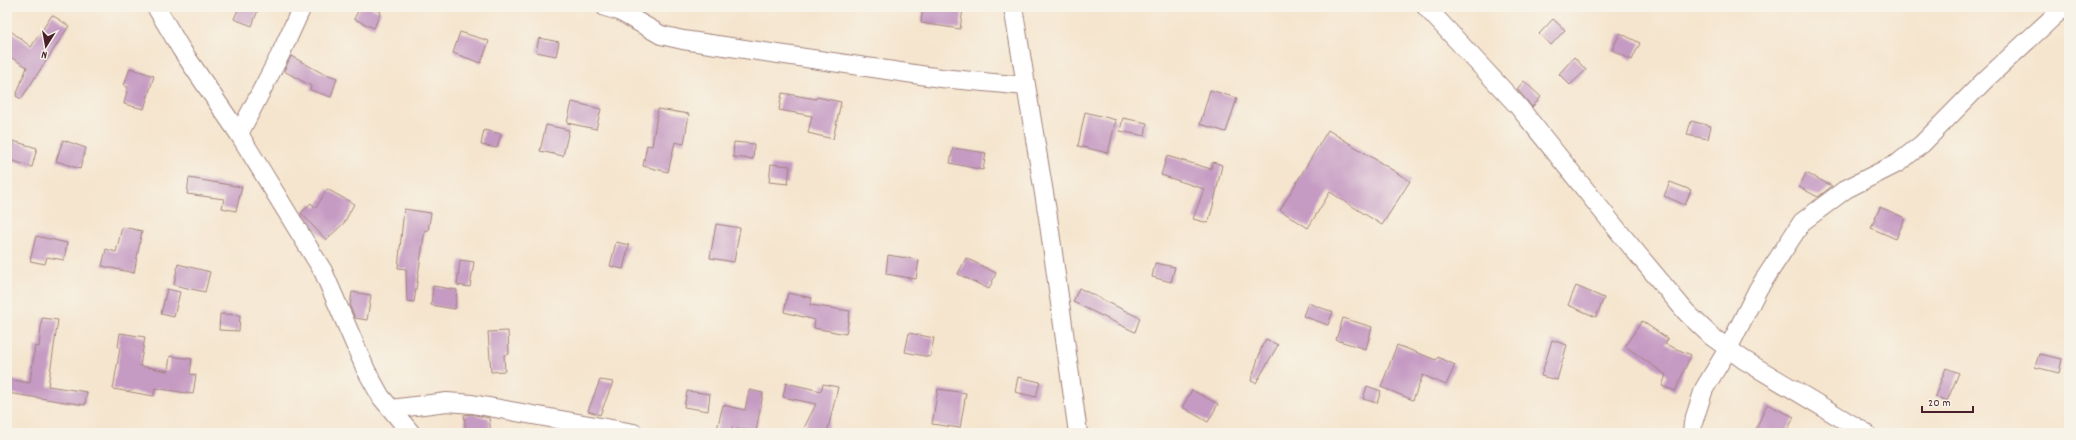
<svg xmlns="http://www.w3.org/2000/svg" width="2076" height="440" font-family="Dekko,sans-serif">
<style>
.building{fill:#c59ac3}
.lines{fill:none;stroke-linecap:round;stroke-linejoin:round}
.minor-casing{stroke:#a0827c;stroke-width:20}
.minor{stroke:#fff;stroke-width:18}
</style>
<rect width="100%" height="100%" fill="#f7f3e8"/>
<filter id="ink" filterUnits="userSpaceOnUse"><feTurbulence type="fractalNoise" baseFrequency=".025" numOctaves="2"/><feDisplacementMap in="SourceGraphic" scale="8" xChannelSelector="R" yChannelSelector="G"/><feConvolveMatrix kernelMatrix="1 2 1 2 8 2 1 2 1" color-interpolation-filters="sRGB"/></filter>
<filter id="wash" filterUnits="userSpaceOnUse"><feTurbulence type="fractalNoise" baseFrequency=".012" numOctaves="4" result="noise"/><feDisplacementMap in="SourceGraphic" scale="16" xChannelSelector="R" yChannelSelector="G"/><feGaussianBlur stdDeviation="0.9" result="paint"/><feColorMatrix in="noise" values="0 0 0 0 0 0 0 0 0 0 0 0 0 0 0 0 0 1.4 0 .05"/><feComposite in="paint" operator="in"/></filter>
<g filter="url(#wash)">
<rect width="100%" height="100%" fill="#f5e5ce"/>
<g id="blocks">
<path class="building" d="M239,7H259L252,26L234,19Z
M360,7H369L381,12L374,28L354,19Z
M923,7L963,9L960,29L921,23Z
M52,15L69,26L21,99L16,96L27,67L7,55V28L31,47Z
M1553,19L1565,30L1551,45L1539,34Z
M460,32L489,41L481,63L453,53Z
M1620,33L1640,43L1632,60L1612,50Z
M539,38L559,42L556,56L536,52Z
M291,56L320,72L337,78L331,97L310,90L311,86L284,71Z
M1574,57L1586,70L1570,85L1559,74Z
M130,68L154,76L144,109L124,104L128,87L124,86Z
M1524,81L1541,97L1532,107L1517,89Z
M1210,90L1237,98L1226,132L1200,124Z
M782,93L816,99L817,97L841,102L833,139L808,133L812,116L779,110Z
M572,102L601,109L596,129L567,123Z
M658,109L689,114L684,144L675,142L668,172L643,166L647,145L652,146Z
M1085,112L1116,120L1108,153L1078,146Z
M1123,118L1147,123L1145,136L1120,131Z
M1691,121L1711,126L1708,139L1687,135Z
M546,125L569,130L563,156L540,151Z
M484,130L501,134L497,148L481,145Z
M1328,130L1410,181L1382,225L1330,192L1308,228L1280,210Z
M63,140L86,148L80,169L56,161Z
M13,141L37,148L32,167L7,159Z
M734,142L754,144L753,159L733,157Z
M953,148L986,153L983,170L950,163Z
M1167,156L1211,169L1213,162L1222,165L1213,206L1208,223L1193,219L1204,189L1161,175Z
M771,164L790,166L788,184L769,182Z
M1806,173L1832,186L1818,197L1799,187Z
M189,178L242,187L236,211L222,208L224,199L187,194Z
M1670,182L1691,190L1685,205L1664,196Z
M327,189L354,204L344,223L326,240L301,213L311,203L316,208Z
M1880,207L1905,218L1896,239L1871,228Z
M404,209L431,213L428,231L425,230L414,302L407,301L406,269L398,268Z
M716,224L740,228L734,262L710,258Z
M122,227L142,231L134,273L102,266L106,249L116,252Z
M36,236L67,243L64,260L47,257L45,264L30,261Z
M616,242L629,245L623,269L610,266Z
M888,255L919,260L916,279L886,274Z
M966,258L996,273L989,289L958,274Z
M460,260L474,262L470,287L457,285Z
M1155,263L1175,267L1171,282L1152,277Z
M178,264L210,272L205,292L174,285Z
M433,286L457,290L455,309L431,305Z
M1576,286L1604,298L1596,317L1568,305Z
M1079,288L1140,318L1135,332L1073,302Z
M167,289L180,292L174,317L161,314Z
M352,292L371,295L367,320L355,318L350,307Z
M788,293L812,298L810,305L850,311L846,334L814,328L815,320L784,312Z
M1308,303L1333,312L1328,325L1303,316Z
M220,314L240,315L239,331L219,330Z
M42,318L58,320L48,386L87,392L85,405L7,393V379L30,383L35,346L39,347Z
M1343,318L1372,327L1366,349L1336,340Z
M1642,321L1668,339L1665,344L1691,355L1675,391L1662,386L1666,375L1625,346Z
M508,331L509,354L504,355L505,371L491,372L488,332Z
M120,333L145,337L140,366L168,371L170,356L192,359L190,374L196,375L193,394L155,388L154,396L113,389L120,348L118,347Z
M909,333L934,338L930,357L905,352Z
M1266,339L1278,345L1256,383L1251,381L1262,346Z
M1552,340L1567,345L1557,380L1541,376Z
M1397,345L1436,360L1438,357L1455,365L1446,385L1423,375L1413,400L1381,387Z
M2039,354L2062,359L2059,373L2035,367Z
M1946,368L1959,373L1947,401L1935,396Z
M1018,377L1040,382L1036,397L1015,392Z
M600,380L613,382L600,415L588,411Z
M786,383L821,391L823,384L838,387L827,433L803,430L816,404L783,397Z
M1367,386L1381,391L1377,403L1363,399Z
M938,389L966,393L960,428L932,424Z
M749,390L763,393L756,432L732,427L730,433H716L723,405L745,410Z
M1192,390L1218,404L1208,422L1182,407Z
M687,391L710,394L708,411L684,407Z
M1767,404L1794,417L1786,433H1764L1756,429Z
M471,414L489,418L491,433H466L464,415Z"/>
</g>
</g>
<g filter="url(#ink)">
<use href="#blocks" fill-opacity="0" stroke="#a0827c" stroke-width="1"/>
<g class="lines">
<defs>
<path id="minor" d="M156,7L181,49L239,134L323,271L366,370L381,397L411,433
M605,7L619,11L661,35L683,40L941,78L1026,86
M1013,7L1048,217L1078,433
M1426,7L1518,106L1620,233L1686,312L1711,336L1744,360L1866,433
M239,134L281,53L302,7
M391,409L447,402L472,404L634,433
M1692,433L1693,423L1704,389L1728,349L1758,289L1802,222L1846,189L1898,163L1922,144L1985,80L2064,7"/>
</defs>
<use href="#minor" class="minor-casing"/>
<use href="#minor" class="minor"/>
</g>
</g>
<rect width="2076" height="440" fill="none" stroke="#f7f3e8" stroke-width="24"/>
<g transform="translate(46 46) rotate(191)" stroke="#f7f3e8" stroke-width="3" paint-order="stroke">
<path d="M0-3L7 15L0 10L-7 15Z" fill="#4a1f2b"/>
<text y="-6" font-size="11" font-weight="bold" text-anchor="middle" fill="#4a1f2b">N</text>
</g>
<path d="M1922 406v6h51v-6" fill="none" stroke="#4a1f2b" stroke-width="2"/>
<text x="1928" y="406" font-size="12" fill="#4a1f2b" stroke="#f7f3e8" stroke-width="3" paint-order="stroke">20 m</text>
</svg>
